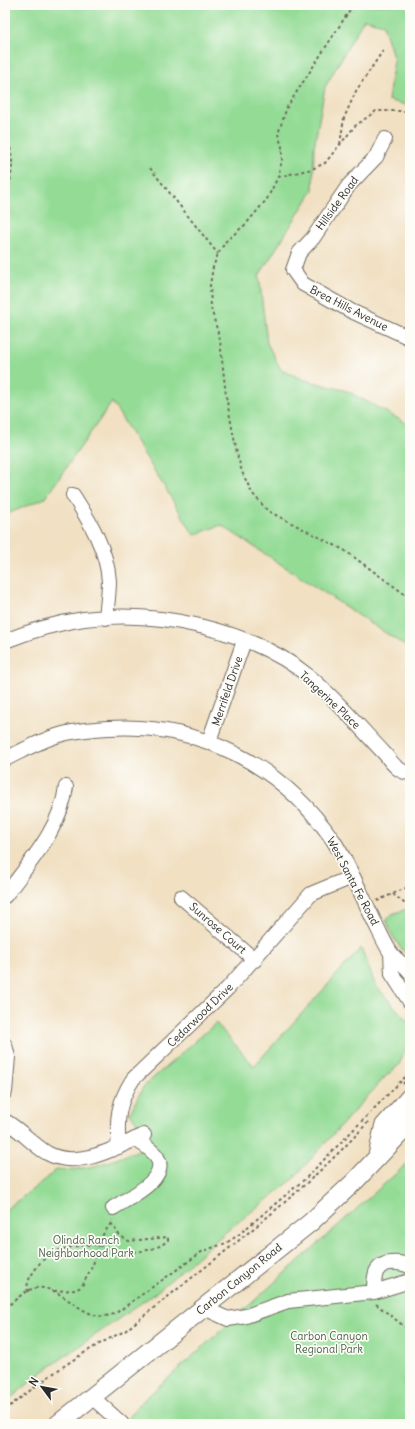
<svg xmlns="http://www.w3.org/2000/svg" width="415" height="1429" font-family="Delius,sans-serif">
<style>
.green{fill:#94dc96;stroke:#608460}
.lines{fill:none;stroke-linecap:round;stroke-linejoin:round}
.minor-casing{stroke:#706a60;stroke-width:16}
.major-casing{stroke:#706a60;stroke-width:20}
.path{stroke:#706a60;stroke-width:2;stroke-dasharray:3 3;stroke-linecap:butt}
.minor{stroke:#fff;stroke-width:14}
.major{stroke:#fff;stroke-width:18}
.labels{text-anchor:middle;dominant-baseline:central;stroke-width:3.5;stroke-linejoin:round;paint-order:stroke}
.street-label{font-size:11px;fill:#2b2b2b;stroke:#fdfcf7}
.park-label{font-size:11px;fill:#4a604b;stroke:#fdfcf7}
</style>
<rect width="100%" height="100%" fill="#fdfcf7"/>
<filter id="ink" filterUnits="userSpaceOnUse"><feTurbulence type="fractalNoise" baseFrequency=".025" numOctaves="2"/><feDisplacementMap in="SourceGraphic" scale="8" xChannelSelector="R" yChannelSelector="G"/><feConvolveMatrix kernelMatrix="1 2 1 2 8 2 1 2 1" color-interpolation-filters="sRGB"/></filter>
<filter id="wash" filterUnits="userSpaceOnUse"><feTurbulence type="fractalNoise" baseFrequency=".012" numOctaves="4" result="noise"/><feDisplacementMap in="SourceGraphic" scale="16" xChannelSelector="R" yChannelSelector="G"/><feGaussianBlur stdDeviation="0.9" result="paint"/><feColorMatrix in="noise" values="0 0 0 0 0 0 0 0 0 0 0 0 0 0 0 0 0 1.4 0 .05"/><feComposite in="paint" operator="in"/></filter>
<g filter="url(#wash)">
<rect width="100%" height="100%" fill="#f1e0c2"/>
<path class="green" d="M5,5H410V106L388,100L394,60L383,24L364,19L325,87L314,147L313,190L259,276L267,343L281,370L305,380L347,391L410,425V649L221,525L194,535L112,402L45,498L5,515Z
M410,908V960L393,937L386,920L392,914Z
M361,948L376,986L410,1024V1046L404,1053L399,1065L385,1077L291,1181L233,1226L154,1294L41,1373L5,1403V1210L45,1180L57,1169C89,1173 122,1156 152,1145L130,1113L143,1087L216,1023L254,1066Z
M410,1161V1424H125L138,1405Z"/>
</g>
<g filter="url(#ink)">
<g class="lines">
<defs>
<path id="minor" d="M385,139L376,157L349,185L313,238L299,253L293,270L303,284L351,311L410,338
M73,495C89,520 107,549 109,581C109,593 107,606 106,618
M5,641C30,631 57,623 84,619C158,609 253,630 311,678C338,701 361,729 385,754C392,763 398,772 410,773
M209,741L244,641
M5,759C24,750 43,739 63,734C78,730 93,729 108,728C199,722 281,765 333,840C350,866 364,901 378,929C382,937 386,946 391,953C396,960 405,965 410,972
M5,896C29,863 61,828 66,787
M181,897L255,960
M391,953L392,974L410,1002
M5,1045L8,1057L5,1092
M5,1121C21,1130 32,1144 47,1153C77,1170 116,1148 144,1135
M119,1147C116,1120 118,1102 133,1079L228,988L311,894L352,877
M113,1208C128,1198 170,1179 157,1157C152,1149 142,1144 135,1139
M374,1292C374,1287 374,1281 375,1276C378,1260 398,1261 410,1266
M204,1308L228,1319L246,1316L288,1301L374,1292L410,1281
M92,1397L122,1424"/>
<path id="major" d="M377,1158L384,1126L410,1097
M58,1424L311,1222L355,1181L410,1123"/>
</defs>
<use href="#minor" class="minor-casing"/>
<use href="#major" class="major-casing"/>
<path class="path" d="M353,5L287,107L278,134L282,147V160L278,177L267,199L246,224L226,241L218,254L213,267L210,285L211,308L220,340L226,396L237,454L242,472L252,493L268,511L344,550L410,598
M5,137C19,157 8,187 5,210
M340,144L344,118L356,91L384,49
M150,168L218,254
M278,177L312,169L325,163L355,126L376,111H410
M393,894L404,903L410,902
M377,901L410,886
M403,1084L410,1076
M54,1291L76,1290L82,1286L93,1265L100,1239L111,1223
M28,1292C26,1282 30,1277 35,1270C39,1263 46,1256 53,1253C64,1247 85,1244 98,1245C103,1246 108,1249 113,1250C129,1254 156,1252 168,1240V1237L129,1241L120,1236L111,1223L112,1220
M376,1304L410,1331
M5,1308C14,1302 25,1289 36,1288C64,1284 85,1328 116,1313L203,1251L226,1243L237,1236L306,1178L410,1072
M5,1410C42,1381 81,1351 125,1331C207,1264 299,1199 370,1120"/>
<use href="#minor" class="minor"/>
<use href="#major" class="major"/>
</g>
</g>
<g class="labels">
<g class="street-label">
<text transform="translate(337 203) rotate(-54)">Hillside Road</text>
<text transform="translate(349 308) rotate(27)">Brea Hills Avenue</text>
<text transform="translate(227 691) rotate(-71)">Merrifeld Drive</text>
<text transform="translate(330 700) rotate(43)">Tangerine Place</text>
<text transform="translate(353 881) rotate(62)">West Santa Fe Road</text>
<text transform="translate(218 928) rotate(41)">Sunrose Court</text>
<text transform="translate(200 1015) rotate(-44)">Cedarwood Drive</text>
<text transform="translate(239 1279) rotate(-39)">Carbon Canyon Road</text>
</g>
<g class="park-label">
<text x="86" y="1240">Olinda Ranch<tspan x="86" dy="13">Neighborhood Park</tspan></text>
<text x="329" y="1336">Carbon Canyon<tspan x="329" dy="13">Regional Park</tspan></text>
</g>
</g>
<rect width="415" height="1429" fill="none" stroke="#fdfcf7" stroke-width="20"/>
<g transform="translate(42 1387) rotate(302)" stroke="#fdfcf7" stroke-width="3" paint-order="stroke">
<path d="M0-3L7 15L0 10L-7 15Z" fill="#2b2b2b"/>
<text y="-6" font-size="11" font-weight="bold" text-anchor="middle" fill="#2b2b2b">N</text>
</g>
</svg>
